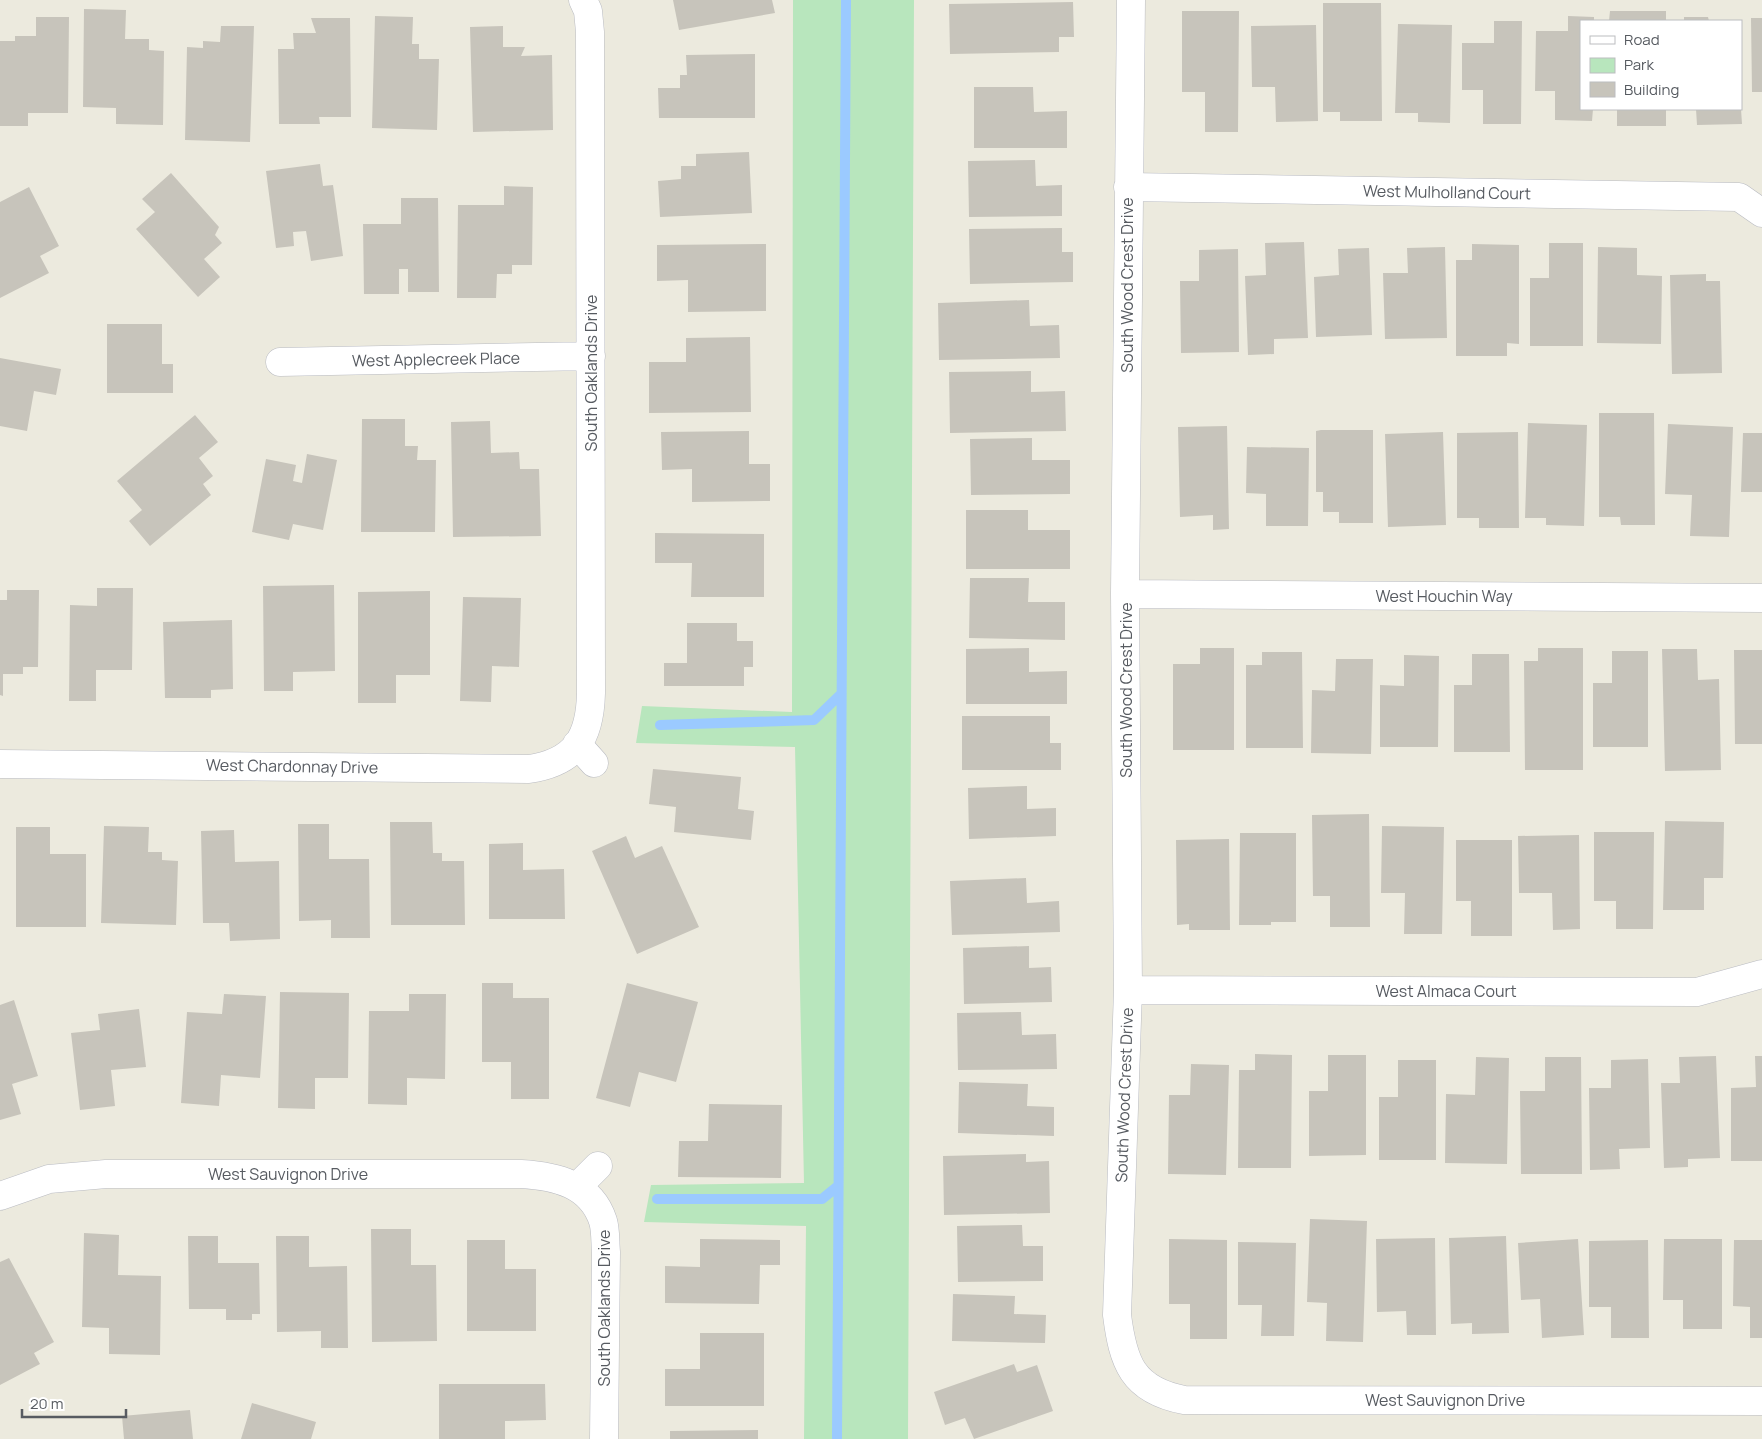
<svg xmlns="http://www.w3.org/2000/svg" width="1762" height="1439" font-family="Manrope,sans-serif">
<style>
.green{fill:#b8e6bd}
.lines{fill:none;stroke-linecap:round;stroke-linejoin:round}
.stream{stroke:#9bcaff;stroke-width:10}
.building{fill:#c7c4bb}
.minor-casing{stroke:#b9bbc2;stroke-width:29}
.minor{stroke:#fff;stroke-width:28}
.labels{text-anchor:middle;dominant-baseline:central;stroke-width:4;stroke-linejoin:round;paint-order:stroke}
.street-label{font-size:16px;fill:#575b61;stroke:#fff}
</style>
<rect width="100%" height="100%" fill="#eceade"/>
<path class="green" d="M793,0H914L908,1439H804L806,1226L644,1222L651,1185L804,1183L795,747L636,743L642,706L792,712Z"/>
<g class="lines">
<path class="stream" d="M660,725L814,720L841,694
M657,1199H822L838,1186
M837,1439L846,0"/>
</g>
<path class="building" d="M673,0H772L775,13L679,30Z
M1073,2L1074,37H1059V52L950,54L949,4Z
M1323,3H1381L1382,121H1340V112H1323Z
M84,9L126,10L125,39H149V50L164,51L163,125L116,124V108L83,107Z
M1182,11H1239L1238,132H1205V92H1182Z
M1610,11H1666V21H1609Z
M375,16L413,17L412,44H419V59H439L437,130L372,128Z
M1568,16L1594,17V21H1581V109H1593L1592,121L1555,120V91H1535L1536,31H1568Z
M36,17H69L68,113H28V126H0V41H15V36H36Z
M1684,17H1708L1709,21H1684Z
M311,18H350L351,117H319L320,124H279L278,49H294L293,33H316Z
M1751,18H1762V92H1752Z
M1494,21H1522L1521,124H1483V90H1462V43H1494Z
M1398,24L1452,25L1450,123L1418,122V113H1395Z
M1316,25L1318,121L1276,122L1275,87H1252L1251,26Z
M221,26H254L250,142L185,140L187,47L203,48V41L220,42Z
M503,26V47H525L521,56L552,55L553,130L473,132L470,27Z
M755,54V118H659L658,88H680V75H687L686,55Z
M974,87H1033L1034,112L1067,111V148H974Z
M1617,109H1666V126H1617Z
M1696,109H1741L1742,124L1697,125Z
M749,152L752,213L660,217L658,181L681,179V166H696V154Z
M1035,160L1036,186L1062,185V216L969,217L968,161Z
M320,164L323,186L333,185L343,256L311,261L306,231L293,232L294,246L276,248L266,171Z
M171,173L219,227L215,235L222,243L204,259L220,277L198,297L136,229L155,212L142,199Z
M504,186L533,187L532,265H512V274H497L496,298H457L458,205H504Z
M29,187L59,246L40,256L49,273L0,298V202Z
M401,198H438L439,292H408V269H399V294H364L363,224H401Z
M1062,228V252H1073V282L970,284L969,229Z
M1304,242L1308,338L1274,339V354L1248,355L1245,276L1266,275L1265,243Z
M1549,243H1583V346H1530V278H1549Z
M766,244V311L688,312V280L657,281V245Z
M1472,244L1519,245V344L1507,343V356H1456V260H1472Z
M1445,247L1447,338L1385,339L1383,273H1408L1407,248Z
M1598,247L1637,248V275L1662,276L1661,344L1597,343Z
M1369,248L1372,335L1316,337L1314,277L1339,275L1338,249Z
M1238,249L1239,352L1181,353L1180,281H1199V250Z
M1706,274V281H1720L1722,373L1672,374L1670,275Z
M1029,300L1030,326L1059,325L1060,358L939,360L938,303Z
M107,324H162V364H173V393H107Z
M750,337L751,412L649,413V362H686V338Z
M0,358L61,369L56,395L34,391L27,431L0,426Z
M1031,371V392L1065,391L1066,431L950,433L949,372Z
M1599,413H1654L1655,525H1621L1620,517H1599Z
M195,415L218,442L199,458L213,476L203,484L211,495L150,546L129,521L142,510L117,481Z
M362,419H405V446H418L417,460H436L435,532H361Z
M490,421L491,453L519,452L520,469H539L541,536L453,537L451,422Z
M1528,423L1587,425L1584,526L1546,525V518H1525Z
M1668,424L1733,427L1729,537L1690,536L1692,495L1665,494Z
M1227,426L1229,529L1213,530V515L1180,517L1178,427Z
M1321,430H1373V523H1339V512H1323V492H1316V431Z
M749,431V464H770V501L692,502V469L662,470L661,432Z
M1443,432L1446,525L1388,527L1385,434Z
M1518,432L1519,528H1479V518H1457V433Z
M1743,433H1762V492H1741Z
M1032,438V460H1070V494L971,495L970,439Z
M1247,447L1309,448L1308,526H1266V494L1246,493Z
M307,454L337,460L323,530L293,524L289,540L252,532L266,459L296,465L293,481L302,483Z
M966,510H1028V530H1070V569H966Z
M655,533L764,534V597H691L692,563H655Z
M970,578H1029L1028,602H1065V640L969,638Z
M334,585L335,671L293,672V691H264L263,586Z
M97,588H133L132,670H96V701H69L70,605L97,606Z
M7,590H39L38,667H23V674H3V696L0,695V600H7Z
M430,591V675H396V703H358V592Z
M463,597L521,598L519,667L492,666L491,702L460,701Z
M232,620L233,689L211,690V698H165L163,622Z
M687,623H737V641H753V667H744V686H664V663H687Z
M1029,648V672L1067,671V704H966V649Z
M1200,648H1234V750H1173V664H1200Z
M1538,648H1583V770H1525L1524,661H1538Z
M1662,649H1697L1698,680L1719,679L1721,770L1665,771Z
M1734,650H1762V744H1735Z
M1612,651H1648V747H1593V683H1612Z
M1262,652H1302L1303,748H1246V665H1262Z
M1472,654H1509L1510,752H1454V685H1472Z
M1404,655L1439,656L1438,747H1380V685L1404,686Z
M1336,659H1373L1371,754L1311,753L1312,690L1335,691Z
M962,716H1050V743H1061V770H962Z
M653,769L741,777L738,809L754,811L751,840L674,832L676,807L649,804Z
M1027,786V809L1056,808V836L969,839L968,788Z
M1369,814L1370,927H1330V896H1313L1312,815Z
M1665,821L1724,822L1723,878H1704V910H1663Z
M390,822H432L433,853H442V861H464L465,925H391Z
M298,824H329V859H369L370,938H331V920L299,921Z
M104,826L149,827L148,852H162V860L178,861L176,925L101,923Z
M1382,826L1444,827L1442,934H1404L1405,893H1381Z
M16,827H50V854H86V927H16Z
M234,830L235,862L279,861L280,939L230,941L229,923H203L201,831Z
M1594,832H1654L1653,929H1616V901H1594Z
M1240,833H1296V922H1271V925H1239Z
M1579,835L1580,929L1553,930L1552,893H1519L1518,836Z
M626,836L635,858L662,846L699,927L637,954L592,851Z
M1229,839L1230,930H1189V924L1177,925L1176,840Z
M1456,840H1512V936H1471V901H1456Z
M523,843V870L564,869L565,919H489V844Z
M1026,878L1027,903L1059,901L1060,932L952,935L950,881Z
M1029,946V968L1051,967L1052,1002L964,1004L963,948Z
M482,983H513V998H549V1099H511V1062H482Z
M627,983L698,1002L676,1082L639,1072L630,1107L596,1098Z
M280,992L349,993L348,1078H315V1109L278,1108Z
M224,994L266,996L260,1078L221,1075L219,1106L181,1103L187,1012L222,1014Z
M409,994H446L445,1079L407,1078V1105L368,1104L369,1011H409Z
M14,1000L38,1076L12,1084L21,1114L0,1120V1005Z
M139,1009L146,1067L111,1070L115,1106L80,1110L71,1033L100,1030L98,1014Z
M1021,1012L1022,1035L1056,1034L1057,1069L958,1070L957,1013Z
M1255,1054L1292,1055L1291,1168H1238L1239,1070H1255Z
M1328,1055H1366V1155L1309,1156V1091H1328Z
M1716,1056L1720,1158L1688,1159V1167L1664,1168L1661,1083H1680L1679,1057Z
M1755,1056H1762V1161H1731V1088L1756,1087Z
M1476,1057L1509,1058L1507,1164L1445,1163L1446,1094L1475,1095Z
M1545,1057H1581L1582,1174H1521L1520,1091H1545Z
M1648,1059L1650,1148L1619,1149L1620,1169L1590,1170L1589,1088H1611V1060Z
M1398,1060H1436V1160H1379V1097H1398Z
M1191,1064L1229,1065L1226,1175L1168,1174L1169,1095H1190Z
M959,1082L1028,1084L1027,1106L1054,1107V1136L958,1133Z
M709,1104L782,1105L781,1178L678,1177L679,1141H708Z
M1026,1154V1162L1049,1161L1050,1213L944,1215L943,1156Z
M1310,1219L1367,1221L1363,1342L1326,1341L1327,1303L1307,1302Z
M1022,1225L1023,1246H1043V1281L958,1282L957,1226Z
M371,1229H411V1265H436L437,1341L372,1342Z
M84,1233L119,1235L118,1275L161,1276L160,1355L109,1354V1328L82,1327Z
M188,1236H218V1263H259L260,1314H252V1320H226V1309H189Z
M276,1236H309V1267L347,1266L348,1348H321V1331L277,1332Z
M1506,1236L1509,1333L1472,1334V1323L1451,1324L1449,1238Z
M1435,1238L1436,1335H1407L1406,1311L1377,1312L1376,1239Z
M700,1239L780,1240V1265H760L759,1304L665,1303V1266L700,1267Z
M1169,1239L1227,1240V1339H1190V1304H1169Z
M1578,1239L1584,1335L1542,1338L1540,1299L1521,1300L1518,1243Z
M1664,1239H1722V1329H1683V1300H1663Z
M467,1240H505V1269H536V1331H467Z
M1648,1240L1649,1338H1611V1307H1589V1241Z
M1734,1240H1762V1338H1750V1307L1733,1306Z
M1238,1242L1296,1243L1294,1336H1261L1262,1305H1238Z
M9,1258L54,1342L34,1353L40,1364L0,1385V1262Z
M953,1294L1015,1296L1014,1314L1046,1315L1045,1343L952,1341Z
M700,1333H764V1406H665V1369H700Z
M1014,1364L1017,1372L1037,1365L1053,1411L974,1439L965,1418L945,1425L934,1392Z
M439,1384H545L546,1420L505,1421V1439H439Z
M252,1403L316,1422L311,1439H241Z
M190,1410L193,1439H124L122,1416Z
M758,1430V1439H670V1431Z"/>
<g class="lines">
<defs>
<path id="minor" d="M1131,0L1125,594L1128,990L1117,1315C1123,1362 1132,1390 1184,1400L1762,1401
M1128,187L1739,197L1762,213
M280,362L591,356
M1125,594L1762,598
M577,744L594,763
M0,764L529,769C576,762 590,737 591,693L590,32L588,11L583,0
M1128,990L1697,992L1762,974
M577,1187L598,1166
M0,1196L49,1179L106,1174H521C556,1176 591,1184 603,1221C606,1231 605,1243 606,1252L604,1439"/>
</defs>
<use href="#minor" class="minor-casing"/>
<use href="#minor" class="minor"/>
</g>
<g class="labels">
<g class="street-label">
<text transform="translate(1447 192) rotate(1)">West Mulholland Court</text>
<text transform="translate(1127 285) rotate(-90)">South Wood Crest Drive</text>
<text transform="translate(436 359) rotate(-1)">West Applecreek Place</text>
<text transform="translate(591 373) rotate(-90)">South Oaklands Drive</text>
<text x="1444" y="596">West Houchin Way</text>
<text transform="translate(1126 690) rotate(-90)">South Wood Crest Drive</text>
<text transform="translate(292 766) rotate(1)">West Chardonnay Drive</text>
<text x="1446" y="991">West Almaca Court</text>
<text transform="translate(1124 1095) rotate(-88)">South Wood Crest Drive</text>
<text x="288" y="1174">West Sauvignon Drive</text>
<text transform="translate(604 1308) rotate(-90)">South Oaklands Drive</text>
<text x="1445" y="1400">West Sauvignon Drive</text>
</g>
</g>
<rect x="1580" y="20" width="162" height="90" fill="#ffffff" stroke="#bcbdc0"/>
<rect x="1590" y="36" width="25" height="8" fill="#ffffff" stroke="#bcbdc0"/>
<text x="1624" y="45" font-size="15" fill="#575b61">Road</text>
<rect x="1590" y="58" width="25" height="15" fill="#b8e6bd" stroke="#bcbdc0"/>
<text x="1624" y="70" font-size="15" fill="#575b61">Park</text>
<rect x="1590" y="82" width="25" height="15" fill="#c7c4bb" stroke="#bcbdc0"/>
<text x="1624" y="95" font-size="15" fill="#575b61">Building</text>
<path d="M22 1409v8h104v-8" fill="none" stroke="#575b61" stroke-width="2.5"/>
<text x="30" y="1409" font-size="15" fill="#575b61" stroke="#ffffff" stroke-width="4" paint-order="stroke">20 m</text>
</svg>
